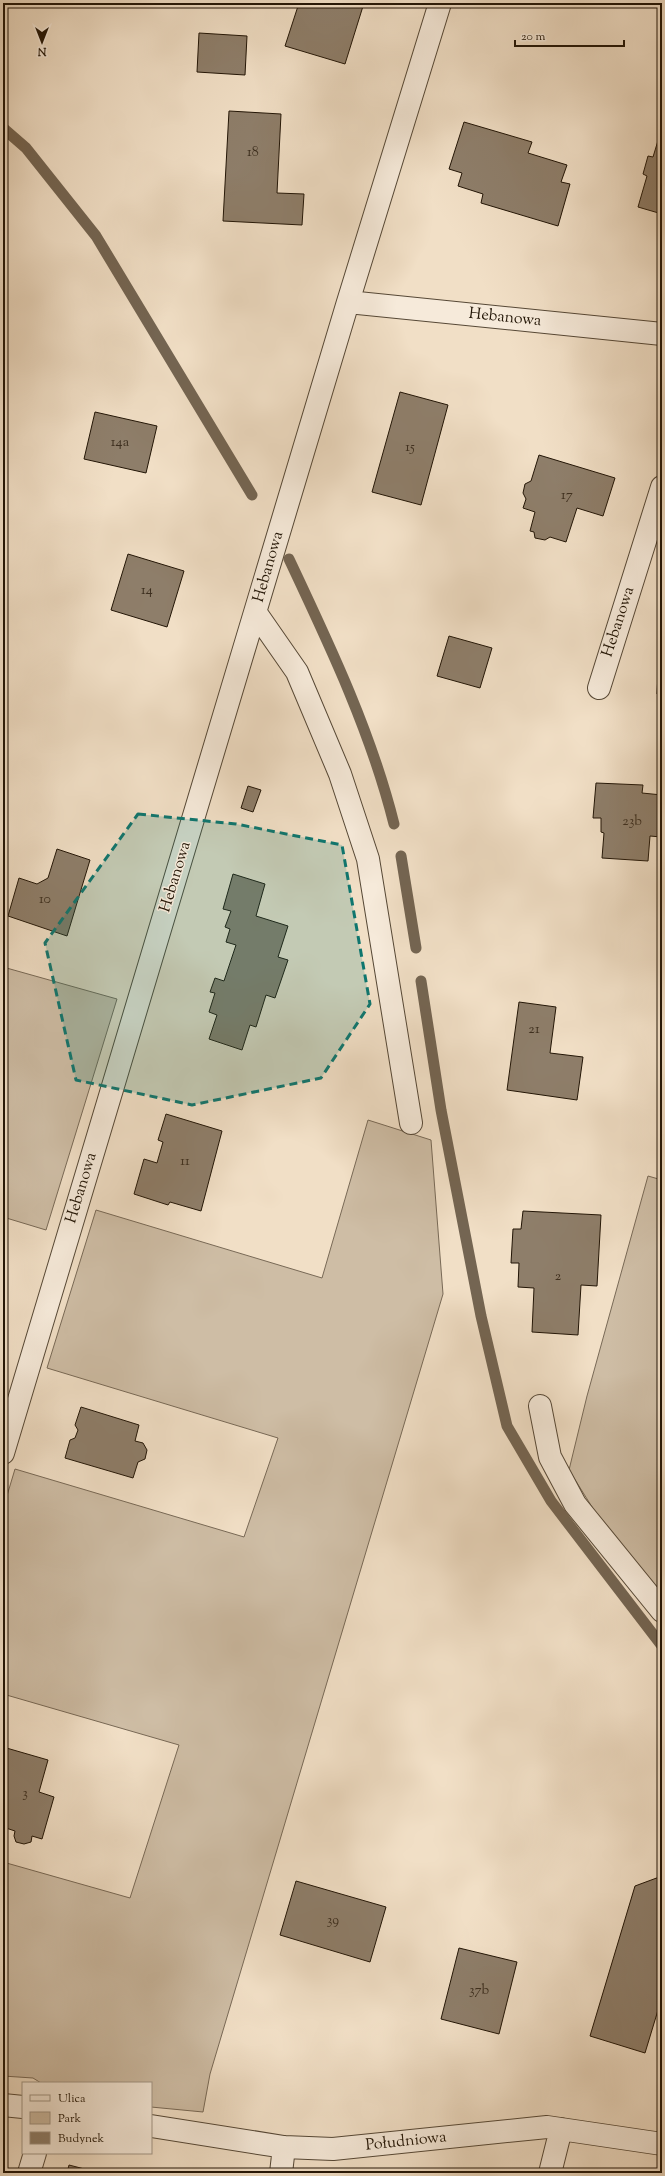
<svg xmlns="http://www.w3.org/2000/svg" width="665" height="2176" font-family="'Sorts Mill Goudy',serif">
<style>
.green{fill:#cebda5;stroke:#786956}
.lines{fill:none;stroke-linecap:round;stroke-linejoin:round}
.stream{stroke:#746552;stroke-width:11}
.building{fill:#8e7e6a;stroke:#221506}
.minor-casing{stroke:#564836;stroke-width:24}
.minor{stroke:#f6eada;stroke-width:22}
.marked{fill:#0f766e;fill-opacity:0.2;stroke:#0f766e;stroke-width:3;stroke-dasharray:8 5;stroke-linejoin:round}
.labels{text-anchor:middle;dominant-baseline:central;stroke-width:3;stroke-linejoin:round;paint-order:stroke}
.number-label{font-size:14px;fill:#3d2f1f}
.street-label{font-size:16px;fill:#221506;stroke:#f6eada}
</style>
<rect width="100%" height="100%" fill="#f1dfc6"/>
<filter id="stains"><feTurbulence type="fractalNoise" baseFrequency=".005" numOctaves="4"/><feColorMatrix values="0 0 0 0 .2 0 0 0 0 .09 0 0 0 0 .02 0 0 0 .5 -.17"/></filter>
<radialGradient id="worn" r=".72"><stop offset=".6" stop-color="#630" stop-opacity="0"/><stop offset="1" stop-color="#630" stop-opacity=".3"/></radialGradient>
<path class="green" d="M3,967L117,999L46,1230L3,1217Z
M368,1120L431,1140L443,1294L210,2074L203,2112L151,2107V2083H41L33,2078L3,2076V1862L130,1898L179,1745L3,1694V1509L15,1469L244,1537L278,1438L47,1368L96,1210L322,1278Z
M648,1176L662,1180V1597L612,1539L569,1470L587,1396Z"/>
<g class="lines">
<path class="stream" d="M3,128L26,148L96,236L252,495
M289,559C330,646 371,732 394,824
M401,856L416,948
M421,981L441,1110L481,1316L507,1426L551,1501L662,1646"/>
</g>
<path class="building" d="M299,3H364L345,64L285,46Z
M199,33L247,36L245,75L197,72Z
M229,111L281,114L277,193L304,194L302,225L223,221Z
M464,122L532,142L528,153L567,165L561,182L570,184L558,226L481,203L483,194L458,186L462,173L449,169Z
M660,134H662V214L638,207L647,176L643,174L648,156L653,157Z
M400,392L448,405L421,505L372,492Z
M95,412L157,426L146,473L84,459Z
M539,455L615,478L603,516L577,508L566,542L550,537L545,540L535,538L534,532L530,531L535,512L523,508L526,499L523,493L525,484L531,481Z
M128,554L184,571L167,627L111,610Z
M449,636L492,648L480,688L437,676Z
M658,673H662V694H657Z
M596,783L643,785L642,793L662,795L661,837L650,836L648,861L602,858L604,833L601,832V818H593Z
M248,786L261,790L253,812L241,808Z
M57,849L90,860L67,936L8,916L19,878L37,884L48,878Z
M233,874L265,884L256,916L288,926L278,957L288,960L275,998L266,995L256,1027L250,1025L242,1050L209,1039L217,1015L209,1012L215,993L210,992L215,978L224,981L236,945L226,942L230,929L225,927L231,911L223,909Z
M519,1002L556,1007L550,1053L583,1057L577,1100L507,1090Z
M166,1114L222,1131L201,1211L170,1202L168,1205L134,1194L144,1159L157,1163L163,1142L158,1140Z
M523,1211L601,1215L597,1286L581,1285L578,1335L532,1332L534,1288L518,1287L519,1263H511L513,1229H521Z
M81,1407L139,1425L135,1441L143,1443L147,1450L145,1459L138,1462L133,1478L65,1458L70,1440L75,1438L78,1430L75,1425Z
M3,1747L48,1760L39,1792L54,1797L42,1839L32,1836L31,1842L24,1844L16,1842L14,1836L15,1831L3,1827Z
M662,1876V1997L645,2053L590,2036L635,1886Z
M296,1881L386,1907L370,1962L280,1935Z
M459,1948L517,1962L499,2034L441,2019Z
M69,2165L100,2173H67Z"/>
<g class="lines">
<defs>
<path id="minor" d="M348,302L440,3
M256,613L297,672L340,774L368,859L411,1123
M599,688L662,487
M540,1406L550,1457L575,1504L662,1611
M3,1453L348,302L662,334
M3,2105L23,2107
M151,2126L284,2147L333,2149L547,2127L662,2144
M29,2173L35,2153
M281,2173L284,2147
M550,2173L561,2129"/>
</defs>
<use href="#minor" class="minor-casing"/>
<use href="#minor" class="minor"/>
</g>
<path class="marked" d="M138,814L236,824L342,845L370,1004L321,1078L192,1105L76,1080L45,943Z"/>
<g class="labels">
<g class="number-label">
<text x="253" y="153">18</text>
<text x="120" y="443">14a</text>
<text x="410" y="448">15</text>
<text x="567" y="496">17</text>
<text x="147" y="591">14</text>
<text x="632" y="822">23b</text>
<text x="45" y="900">10</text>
<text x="534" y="1030">21</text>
<text x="185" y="1162">11</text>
<text x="558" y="1277">2</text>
<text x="25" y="1794">3</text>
<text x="333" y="1921">39</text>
<text x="479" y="1991">37b</text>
</g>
<g class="street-label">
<text transform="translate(505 318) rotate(6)">Hebanowa</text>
<text transform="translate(269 567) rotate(-74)">Hebanowa</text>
<text transform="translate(619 622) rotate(-72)">Hebanowa</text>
<text transform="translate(176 877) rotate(-73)">Hebanowa</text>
<text transform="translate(82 1188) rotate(-73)">Hebanowa</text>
<text transform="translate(406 2142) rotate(-6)">Południowa</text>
</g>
</g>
<rect width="665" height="2176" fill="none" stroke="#f1dfc6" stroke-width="16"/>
<rect x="4" y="4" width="657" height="2168" fill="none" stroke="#221506" stroke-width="2"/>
<rect x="8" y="8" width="649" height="2160" fill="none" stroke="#221506"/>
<rect x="22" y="2082" width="130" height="72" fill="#f6eada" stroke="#a19585"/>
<rect x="30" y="2095" width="20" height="6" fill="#f6eada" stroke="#a19585"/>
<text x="58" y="2102" font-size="12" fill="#221506">Ulica</text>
<rect x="30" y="2112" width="20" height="12" fill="#cebda5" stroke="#a19585"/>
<text x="58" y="2122" font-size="12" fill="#221506">Park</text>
<rect x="30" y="2132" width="20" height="12" fill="#8e7e6a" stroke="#a19585"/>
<text x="58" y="2142" font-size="12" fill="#221506">Budynek</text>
<g transform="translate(42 42) rotate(180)" stroke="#f6eada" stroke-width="3" paint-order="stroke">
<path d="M0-3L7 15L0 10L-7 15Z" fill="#221506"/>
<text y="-6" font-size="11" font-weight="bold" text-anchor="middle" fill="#221506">N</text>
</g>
<path d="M515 40v6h109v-6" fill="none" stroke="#221506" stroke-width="2"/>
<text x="521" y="40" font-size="12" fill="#221506" stroke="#f6eada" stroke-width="3" paint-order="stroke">20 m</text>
<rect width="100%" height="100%" filter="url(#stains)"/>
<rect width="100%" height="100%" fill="url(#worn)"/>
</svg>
